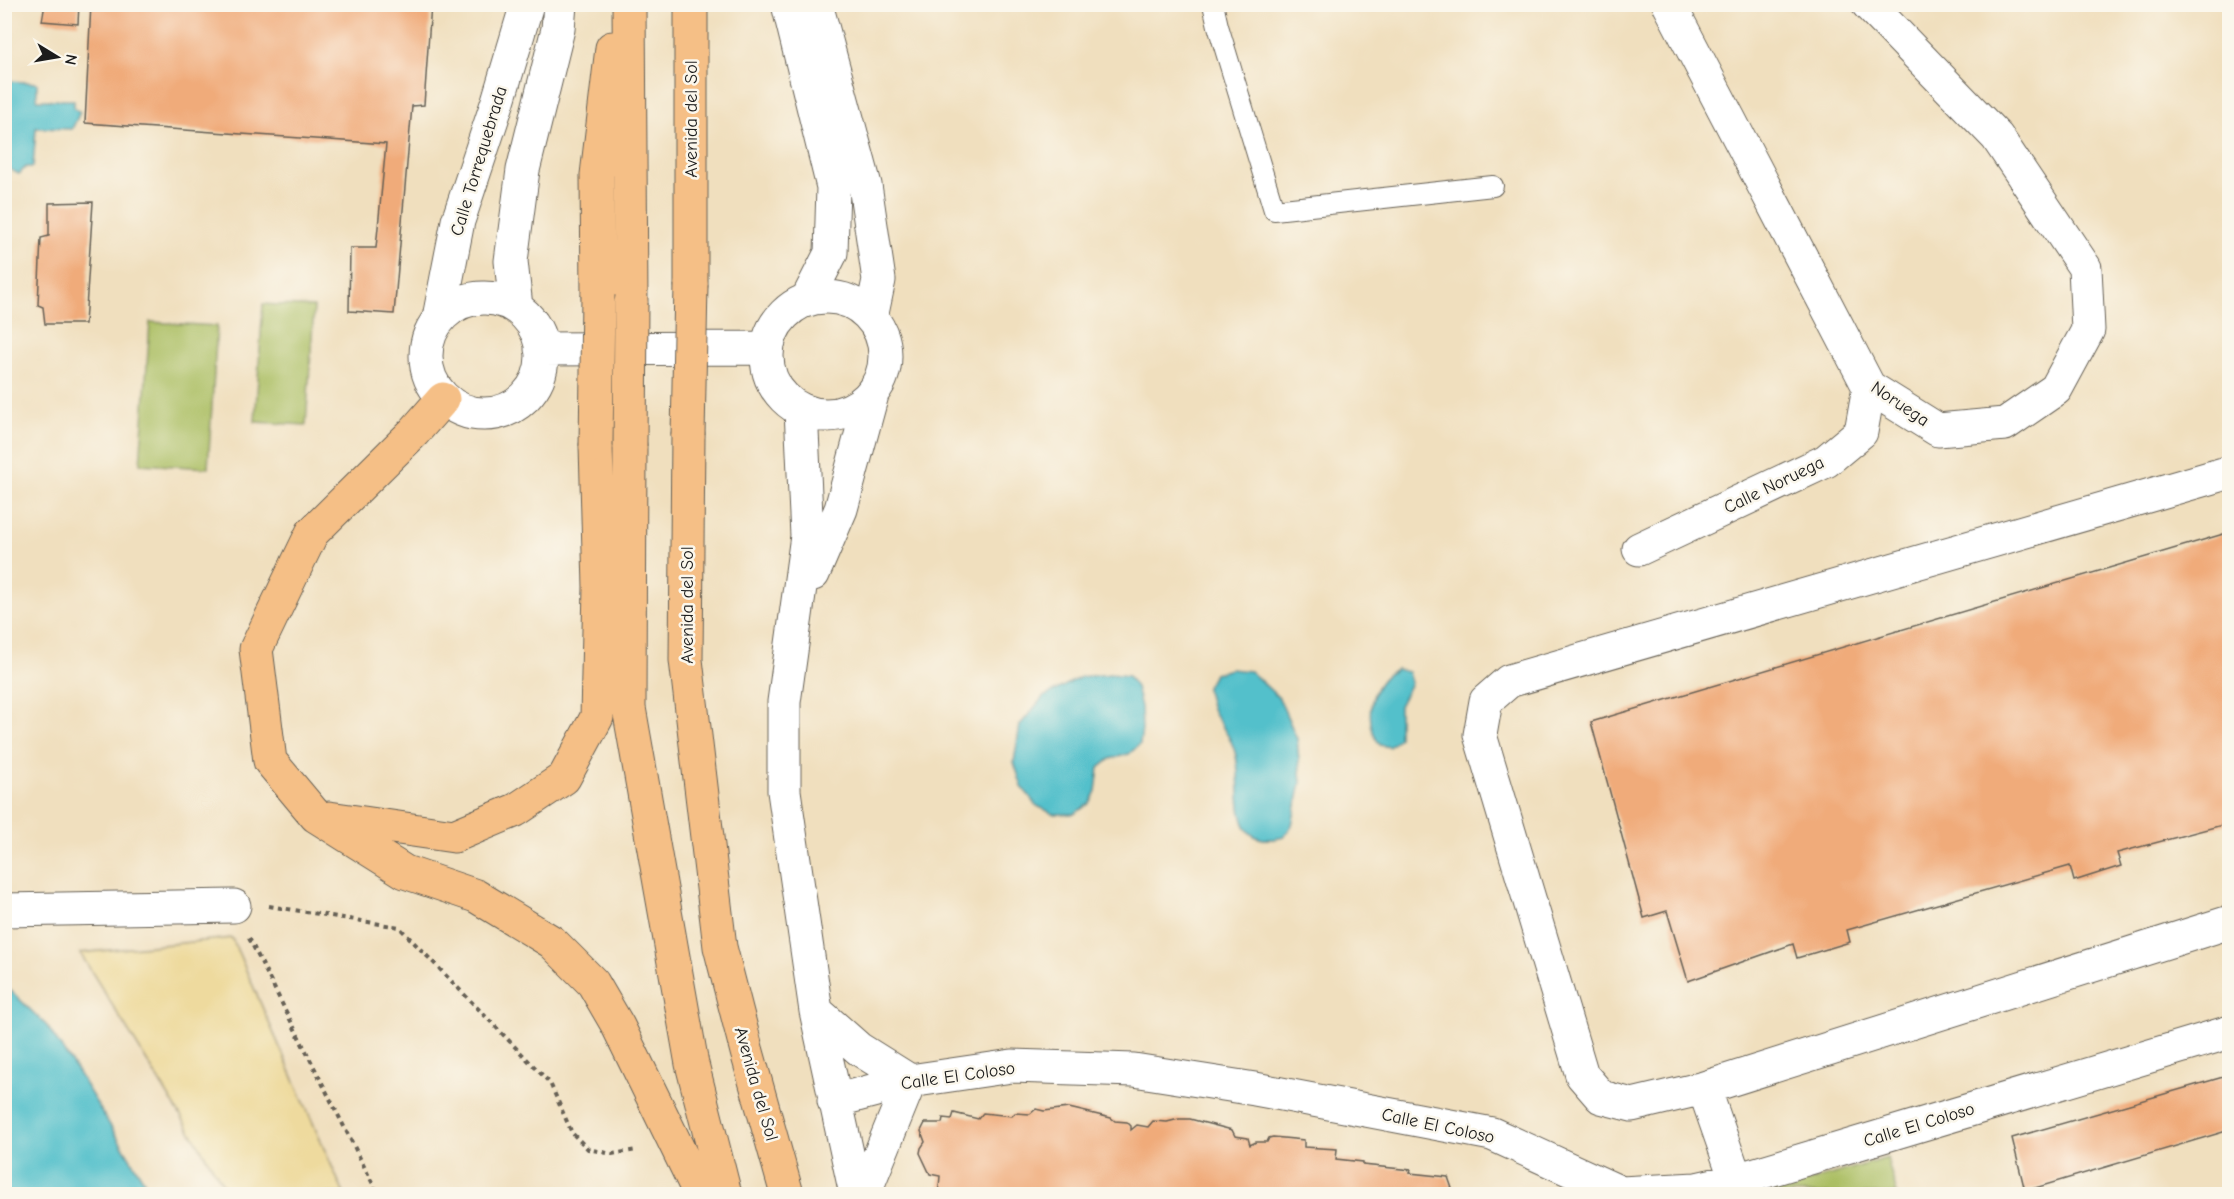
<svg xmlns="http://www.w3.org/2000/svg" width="2234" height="1199" font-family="'Comic Neue',sans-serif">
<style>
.green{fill:#aabe62;stroke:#636d3f;stroke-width:1.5}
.sand{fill:#eeda9e;stroke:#857b5d;stroke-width:1.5}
.water{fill:#53c0cb;stroke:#386e74;stroke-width:1.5}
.building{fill:#f0ab7a}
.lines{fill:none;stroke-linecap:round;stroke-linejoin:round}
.lane-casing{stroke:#666055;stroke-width:22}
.street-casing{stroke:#666055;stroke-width:35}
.primary-casing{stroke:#666055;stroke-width:35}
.path{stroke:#666055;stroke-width:4;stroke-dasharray:4.5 4.5;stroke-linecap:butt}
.lane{stroke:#fff;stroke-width:20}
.street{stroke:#fff;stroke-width:33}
.primary{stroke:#f5bf86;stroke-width:33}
.primary-bridge-casing{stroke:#666055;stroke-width:35;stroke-linecap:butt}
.primary-bridge{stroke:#f5bf86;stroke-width:33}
.labels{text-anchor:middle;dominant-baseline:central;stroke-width:5;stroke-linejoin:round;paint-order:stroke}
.street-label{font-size:18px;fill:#1c1c1c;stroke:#fbf7ec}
</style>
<rect width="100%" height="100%" fill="#fbf7ec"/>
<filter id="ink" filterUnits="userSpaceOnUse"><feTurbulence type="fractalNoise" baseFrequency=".0167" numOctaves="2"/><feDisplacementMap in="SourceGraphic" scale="12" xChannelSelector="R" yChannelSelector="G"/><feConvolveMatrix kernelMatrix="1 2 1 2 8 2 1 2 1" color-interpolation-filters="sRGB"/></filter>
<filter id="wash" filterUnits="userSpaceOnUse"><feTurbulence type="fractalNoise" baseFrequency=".008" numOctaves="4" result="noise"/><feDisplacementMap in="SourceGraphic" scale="24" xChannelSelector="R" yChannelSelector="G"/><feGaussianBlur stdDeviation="1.35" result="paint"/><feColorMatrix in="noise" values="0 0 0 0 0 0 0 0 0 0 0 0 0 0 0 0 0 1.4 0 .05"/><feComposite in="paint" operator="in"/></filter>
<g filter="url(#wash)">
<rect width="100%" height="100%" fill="#f0dfbe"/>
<path class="green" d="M263,304L314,307L306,425L255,422Z
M150,322L217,326L208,468L140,464Z
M1887,1158L1897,1194H1773L1772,1192Z"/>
<path class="sand" d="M232,938L344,1194H229L80,953Z"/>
<path class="water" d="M10,81L37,83V100H74V108L80,112L72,129L36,128L33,167H26L19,174L5,167V99L8,97Z
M1230,669L1250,671L1279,698L1297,739L1301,783L1292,825L1284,837C1224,853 1245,783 1235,752C1231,736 1220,725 1213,711C1210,704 1209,696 1206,689L1214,674Z
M1396,669L1408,672L1411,683L1399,706V738L1389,747L1380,745C1363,721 1369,683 1396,669Z
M1111,674L1128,676L1136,687L1141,707L1142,729L1140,744L1129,754L1110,759L1099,768L1096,791L1090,803L1074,814H1054L1037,806L1022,787L1014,762L1020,725L1043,697L1081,677Z
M5,989L11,991L47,1026L77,1071L152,1194H5Z"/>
<g id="blocks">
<path class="building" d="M45,4H79L78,24L42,21Z
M91,4H431L424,105L412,106L394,314L349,311L350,248H376L386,144L85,123Z
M93,202L85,324H45L43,307L38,305L41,238L49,236V203Z
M2230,532V823L2117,853L2121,866L2074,881L2070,866L1847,930L1850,942L1797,958L1793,944L1688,981L1667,911L1644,918L1591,722Z
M2230,1075V1130L2025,1191L2012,1138Z
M1069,1108L1111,1118L1115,1121L1127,1122L1131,1126V1130L1137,1125L1148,1127L1153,1121L1167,1122L1179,1119H1190L1232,1130L1235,1136L1248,1138L1250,1145L1256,1142H1267L1269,1138L1273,1137L1304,1140V1147L1337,1149L1336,1159L1363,1162V1165L1411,1170L1410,1173L1448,1177L1454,1194H943L939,1187L940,1176L930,1174L920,1153L921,1148L925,1142L921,1131L925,1123H942L943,1118L952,1119L954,1113L978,1119L983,1113L1012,1116L1015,1113L1030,1114L1036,1109L1044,1111Z"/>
</g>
</g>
<g filter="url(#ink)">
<use href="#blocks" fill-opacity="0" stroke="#666055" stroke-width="1.5"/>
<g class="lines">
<defs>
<path id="lane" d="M1213,4L1218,26L1274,210L1493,186"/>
<path id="street" d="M788,4L833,187L831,253L807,300
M816,4L865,185L879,280L871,318
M1669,4L1869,387L1938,430L2005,424L2056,389L2088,330L2085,268L1997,137L1868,4
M767 356a59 59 0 1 1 118 0a59 59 0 1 1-118 0Z
M426 356a58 58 0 1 1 116 0a58 58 0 1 1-116 0Z
M516,307L511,261L523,170L558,29L560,4
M439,318L458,221L498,101L527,4
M541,349L767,348
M801,410L807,536L784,702V791L816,1011L856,1194
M1639,549L1826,461L1861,432L1869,387
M813,574L841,509L873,391
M4,910L234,906
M816,1011L859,1049L910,1081
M1704,1088L1632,1105L1601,1097L1582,1075L1480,735L1486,701L1509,681L2230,472
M834,1101L910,1081L1012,1066L1134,1070L1255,1089L1492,1134L1621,1193L1696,1189L1736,1180L2230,1032
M1736,1180L1704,1088L2230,922
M864,1194L910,1081"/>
<path id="primary" d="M629,4L631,303
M691,285V4
M598,295L597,175L612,48
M443,399L414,432L312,533L256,649L270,761L316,816L405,872L476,896L552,942L593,983L618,1026L700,1194
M688,435L686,660L720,947L747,1052L787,1194
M630,446L629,708L692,1064L725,1194
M329,818L454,836L516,810L564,778L597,717L600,587L596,446"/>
</defs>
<use href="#lane" class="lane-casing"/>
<use href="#street" class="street-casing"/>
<use href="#primary" class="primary-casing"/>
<path class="path" d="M269,906L399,927L550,1083L572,1133L588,1149L612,1154L637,1150
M249,938L378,1194"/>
<use href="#lane" class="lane"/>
<use href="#street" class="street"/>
<use href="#primary" class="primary"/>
<defs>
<path id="primary-bridge" d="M688,435L691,285
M596,446L598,295
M630,446L631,303"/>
</defs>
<use href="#primary-bridge" class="primary-bridge-casing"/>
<use href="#primary-bridge" class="primary-bridge"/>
</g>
</g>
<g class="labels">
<g class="street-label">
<text transform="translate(691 119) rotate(-90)">Avenida del Sol</text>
<text transform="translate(479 161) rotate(-73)">Calle Torrequebrada</text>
<text transform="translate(1900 404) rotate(34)">Noruega</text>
<text transform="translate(1774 485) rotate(-26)">Calle Noruega</text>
<text transform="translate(687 605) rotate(-90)">Avenida del Sol</text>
<text transform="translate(958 1076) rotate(-8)">Calle El Coloso</text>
<text transform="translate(756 1084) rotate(74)">Avenida del Sol</text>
<text transform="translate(1919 1125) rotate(-17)">Calle El Coloso</text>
<text transform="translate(1438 1126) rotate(12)">Calle El Coloso</text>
</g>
</g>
<rect width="2234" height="1199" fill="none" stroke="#fbf7ec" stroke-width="24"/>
<g transform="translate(57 57) rotate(101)" stroke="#fbf7ec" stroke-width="4.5" paint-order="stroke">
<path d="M0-4.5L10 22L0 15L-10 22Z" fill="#1c1c1c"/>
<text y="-9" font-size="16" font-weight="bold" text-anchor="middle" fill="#1c1c1c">N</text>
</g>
</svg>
